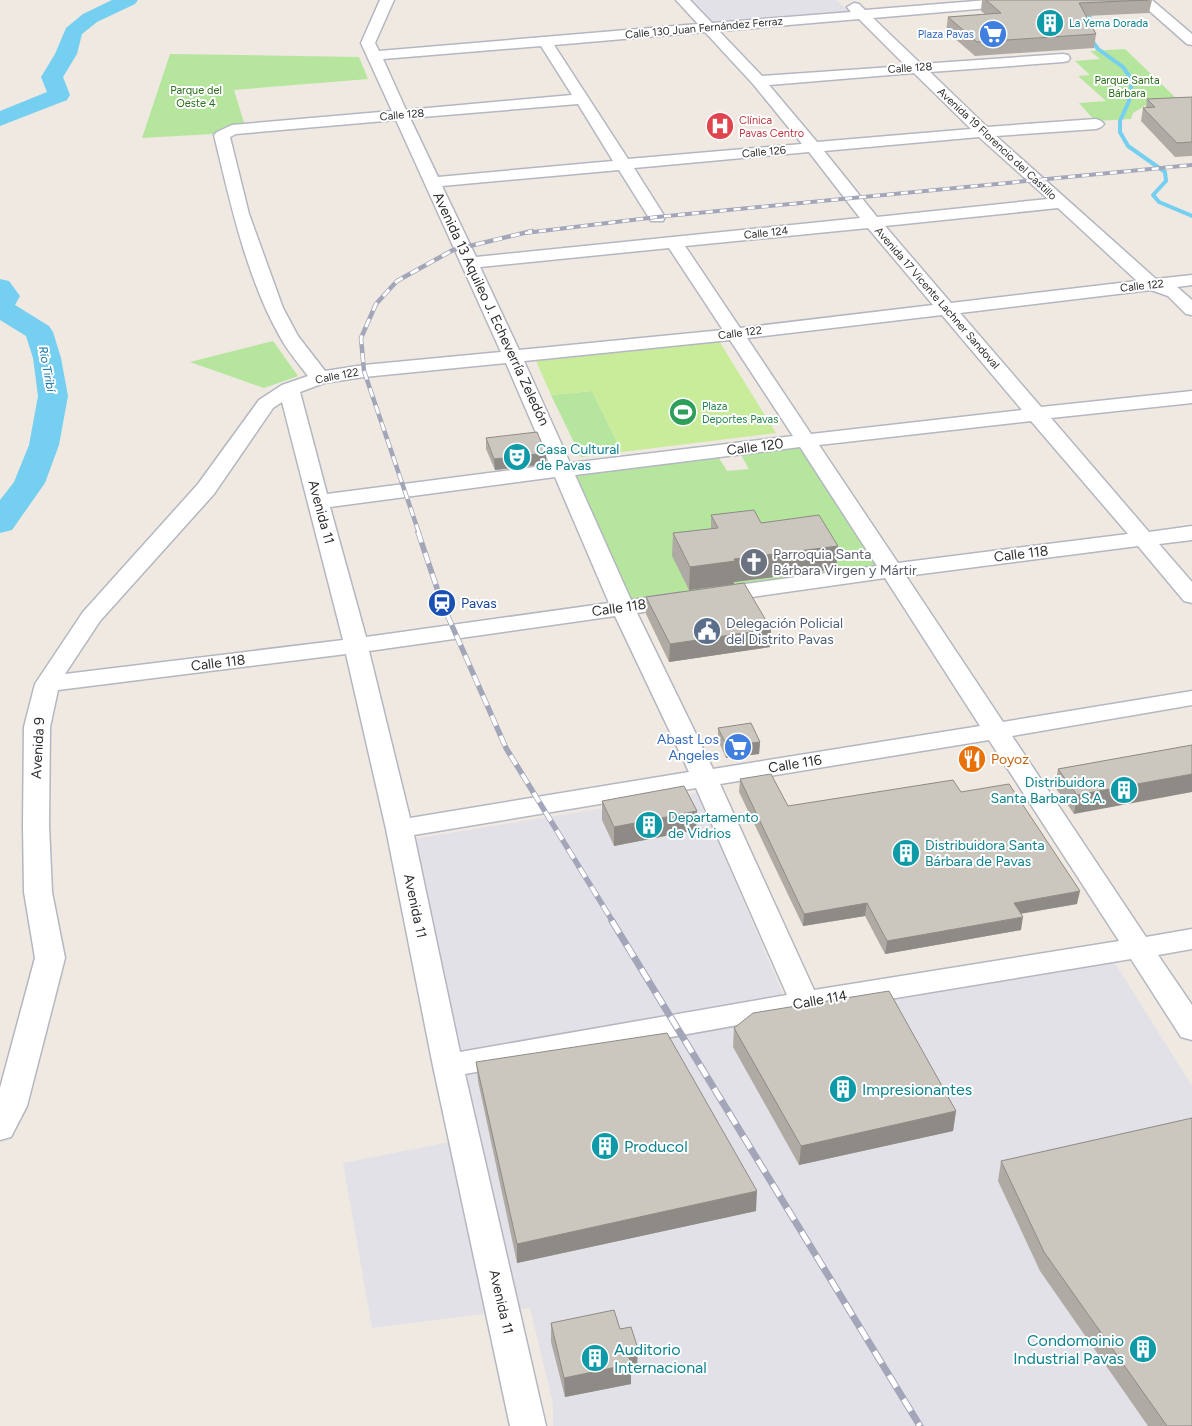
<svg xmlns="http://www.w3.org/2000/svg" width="1192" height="1426" font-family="Figtree,sans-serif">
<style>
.industrial{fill:#e3e1e8}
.green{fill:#b6e59e}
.pitch{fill:#c9ec9a}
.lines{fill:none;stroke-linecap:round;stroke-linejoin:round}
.stream{stroke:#75cff0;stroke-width:4}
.river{fill:#75cff0;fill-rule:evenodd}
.minor-casing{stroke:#b4b7c1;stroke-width:3}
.minor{fill:#fff;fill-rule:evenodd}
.rail-far3-casing{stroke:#a3a6b8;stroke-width:4}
.rail-far2-casing{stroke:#a3a6b8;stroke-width:4.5}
.rail-far1-casing{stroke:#a3a6b8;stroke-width:5.5}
.rail-casing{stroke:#a3a6b8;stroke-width:7}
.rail-far3{stroke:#fff;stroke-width:2.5;stroke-dasharray:7;stroke-linecap:butt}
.rail-far2{stroke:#fff;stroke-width:3;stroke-dasharray:9;stroke-linecap:butt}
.rail-far1{stroke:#fff;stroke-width:4;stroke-dasharray:11;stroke-linecap:butt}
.rail{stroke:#fff;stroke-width:5;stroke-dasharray:14;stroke-linecap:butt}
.wall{fill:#afaba4}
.shaded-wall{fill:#8e8b86}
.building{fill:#cbc7bf;stroke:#8e8b86}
.labels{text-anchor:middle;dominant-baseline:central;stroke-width:4;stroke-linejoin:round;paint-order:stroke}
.far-culture-label{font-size:11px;fill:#0d838f;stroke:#fff;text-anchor:start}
.far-street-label{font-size:11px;fill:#2e2e2e;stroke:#fff}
.far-shop-label{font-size:11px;fill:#366cbe;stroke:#fff;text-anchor:end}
.far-park-label{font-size:11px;fill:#2c6e1b;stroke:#fff}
.far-health-label{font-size:11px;fill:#be3a42;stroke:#fff;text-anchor:start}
.far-leisure-label{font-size:11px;fill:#27864d;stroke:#fff;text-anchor:start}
.far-water-label{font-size:12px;font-style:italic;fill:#0d6fa3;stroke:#fff}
.street-label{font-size:14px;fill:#2e2e2e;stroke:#fff}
.culture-label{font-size:14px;fill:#0d838f;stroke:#fff;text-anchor:start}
.worship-label{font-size:14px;fill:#5b616d;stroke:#fff;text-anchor:start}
.transit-label{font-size:14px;fill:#164399;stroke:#fff;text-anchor:start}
.service-label{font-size:14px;fill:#4e5e75;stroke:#fff;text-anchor:start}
.shop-label{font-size:14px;fill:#366cbe;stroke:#fff;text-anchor:end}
.food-label{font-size:14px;fill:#c56008;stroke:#fff;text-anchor:start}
.near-culture-label{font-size:16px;fill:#0d838f;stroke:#fff;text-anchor:start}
</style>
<rect width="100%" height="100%" fill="#efe9e1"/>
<path class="industrial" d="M690,0H836L851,13L713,26Z
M697,793L791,1013L1108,952L1192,1086V1426H553V1404L530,1308L372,1328L343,1163L480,1136L464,1073L413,839Z"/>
<path class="green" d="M1125,49L1177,99L1153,101L1133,113L1131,119L1095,121L1079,103L1106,101L1078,76L1090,75L1075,61L1100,59L1090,51Z
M170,54L359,57L368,79L234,90L245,126L223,129L213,134L142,138Z
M273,341L298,376L264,388L190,362Z
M592,391L622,452L581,457L551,395Z
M801,448L876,565L630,600L574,475L719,458L727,471L749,469L741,455Z"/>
<path class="pitch" d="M719,341L776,433L622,452L592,391L551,395L536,361Z"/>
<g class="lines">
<path class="stream" d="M1078,0C1085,6 1090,12 1090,21L1082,26
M1090,38L1098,49L1123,67L1132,80L1129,101L1120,121V132L1128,146L1165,172L1166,181L1153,195L1159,202L1192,216"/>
<path class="river" d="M112,0H138L135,4L97,22L82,34L77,54L63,77L70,95L67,100L0,126V111L47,92L41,77L55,54L66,28L83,14Z
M0,279L9,281L20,296L15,305L49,326L53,332L61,358L68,396L59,445L45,483L12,530L0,533V500L14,482L29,445L38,396L33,358L26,336L0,320Z"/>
<defs>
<path id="minor" d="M380,0H394L375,43L379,51L698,24L676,0H690L712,23L851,12L847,7L854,3L859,4L865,10L988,0H1042L1035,4L873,18L921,64L1063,54L1068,55L1070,58L1068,61L1063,62L930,72L987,127L1096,119L1101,121L1104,124L1101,127L1096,129L996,136L1156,279L1192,275V285L1177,287L1192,300V315L1186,314L1168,296L1151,290L960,313L1041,407L1192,391V403L1051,418L1149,532L1192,526V540L1159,544L1192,582V603L1184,601L1138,546L906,576L1003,722L1192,691V705L1012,736L1146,937L1192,929V949L1158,955L1192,1005V1040L1181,1037L1131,959L805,1013L465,1074L546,1426H510L433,1066L386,829L346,654L58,690L50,727L49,825L52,892L65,958L27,1106L11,1137L0,1140V1088L35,958L24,892L23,825L24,727L35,684L83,612L198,484L259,400L282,385L308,376C298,363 287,350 279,335C246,276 230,201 214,135L217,132L232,125L392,111L361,43ZM859,19L906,66L762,76L719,31ZM705,32L753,84L802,144L628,159L554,45ZM541,46L572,95L406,110L383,59ZM914,73L971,129L817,142L769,85ZM578,104L613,161L438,177L410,118ZM396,120L501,352L364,365L325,371L298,336L283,308L249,214L230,137L236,134L258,132ZM979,137L1048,199L877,217L824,151ZM809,152L860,218L476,257L442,186L619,170L651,221H663L665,217L634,168ZM1058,208L1137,281L951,303L885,226ZM868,228L933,305L740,328L685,246ZM669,248L723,330L519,350L480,267ZM942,315L1022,410L811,434L747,338ZM730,340L793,436L570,463L524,361ZM506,363L550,465L327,494L300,392L324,383L364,377ZM282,402L343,640L65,674L100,621L214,494L273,408ZM1031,421L1128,534L898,563L819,445ZM800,447L877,566L716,588L708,590L704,595L708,600L716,602L885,578L980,726L713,769L637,613L687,605L691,600L687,595L679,593L631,600L575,475ZM555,477L609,603L366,637L330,507ZM615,616L689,772L410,818L369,651ZM989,740L1119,941L814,990L720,784ZM696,788L787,995L460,1052L414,835Z
M1137,0H1152L1192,34V45L1187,44Z"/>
</defs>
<use href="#minor" class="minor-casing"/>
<use href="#minor" class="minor"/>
<defs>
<path id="rail-far3" d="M525,233L657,217L1192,165"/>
<path id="rail-far2" d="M419,533L364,371L361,338L376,304L397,281L453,250L532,231"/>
<path id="rail-far1" d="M418,532L442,603L506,748L613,922"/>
<path id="rail" d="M612,921L920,1426"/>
</defs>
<use href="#rail-far3" class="rail-far3-casing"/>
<use href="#rail-far2" class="rail-far2-casing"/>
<use href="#rail-far1" class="rail-far1-casing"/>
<use href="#rail" class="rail-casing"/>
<use href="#rail-far3" class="rail-far3"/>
<use href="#rail-far2" class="rail-far2"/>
<use href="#rail-far1" class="rail-far1"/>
<use href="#rail" class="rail"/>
</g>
<path class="wall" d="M982,0H1152L1149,13L1086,16L1096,34L1094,48L975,56L946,31L948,17L985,14L981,11Z
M1192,97V156L1175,157L1141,121L1143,108H1146L1147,99Z
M486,438L546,464L495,470L486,449Z
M711,515L761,523L838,546L836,569L734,582V584L689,590L672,556L673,533L711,529Z
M646,597L770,647L669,662L646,614Z
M718,728L760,742L759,754L726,758L718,740Z
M1192,745L1074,814L1055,787L1058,769Z
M740,779L788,806L961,792L1077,904L1021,914V930L885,954L865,916L803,926L739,792Z
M602,801L696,830L614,846L602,820Z
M734,1028L956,1111L953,1131L799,1165L733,1047Z
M476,1062L756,1211L517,1263L478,1081Z
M1001,1161L1192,1426H1148L1040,1271L998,1181Z
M551,1323L620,1329L637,1368L631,1370V1384L565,1397L551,1342Z"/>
<path class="shaded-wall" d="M546,453V464L495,470L494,459Z
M838,546L836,569L734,582V584L689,590L690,567L734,559Z
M771,629L770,647L669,662L670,644Z
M760,742L759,754L726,758L727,746Z
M1192,774V792L1074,814L1077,795Z
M697,811L696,830L614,846V827Z
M1080,891L1077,904L1012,915L1014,903Z
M867,903L865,916L803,926L804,914Z
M1023,917L1021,930L885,954L887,941Z
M956,1111L953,1131L799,1165L801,1146Z
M757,1191L756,1211L517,1263V1244Z
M638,1349L637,1368L631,1370V1384L565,1397L564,1378L627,1351Z"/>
<path class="building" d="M986,0H1148L1079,3L1096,34L977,42L948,17L1001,13Z
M1192,97V142L1177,143L1143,108L1155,107L1147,99Z
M537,432L546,453L494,459L486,438Z
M754,510L761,523L819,515L838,546L734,559L735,561L690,567L673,533L718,528L711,515Z
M744,583L771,629L670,644L646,597Z
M751,723L760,742L727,746L718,728Z
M1192,745V774L1077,795L1058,769Z
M771,774L788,806L953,780L961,792L1009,784L1080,891L1014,903L1023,917L887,941L867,903L804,914L740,779Z
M684,786L697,811L614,827L602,801Z
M889,991L956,1111L801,1146L734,1028L753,1013Z
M667,1033L757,1191L517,1244L476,1062Z
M1192,1118V1426H1167L1044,1252L1001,1161Z
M614,1310L620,1329L631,1327L638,1349L627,1351L631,1364L564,1378L551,1323Z"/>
<defs>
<symbol id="building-disc" viewBox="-11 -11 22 22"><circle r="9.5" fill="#0f9aa8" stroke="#fff"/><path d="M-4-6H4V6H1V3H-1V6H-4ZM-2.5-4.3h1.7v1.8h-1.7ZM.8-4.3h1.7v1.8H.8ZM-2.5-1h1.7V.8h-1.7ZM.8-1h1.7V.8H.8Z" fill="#fff"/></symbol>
<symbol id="supermarket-disc" viewBox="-11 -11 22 22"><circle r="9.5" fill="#3f7fe0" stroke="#fff"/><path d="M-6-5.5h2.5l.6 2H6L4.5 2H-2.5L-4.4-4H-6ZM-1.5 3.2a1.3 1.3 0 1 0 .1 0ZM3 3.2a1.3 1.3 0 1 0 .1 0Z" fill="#fff"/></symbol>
<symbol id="hospital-disc" viewBox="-11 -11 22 22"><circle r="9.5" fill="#e0444e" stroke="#fff"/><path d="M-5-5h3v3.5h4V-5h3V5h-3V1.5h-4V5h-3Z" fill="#fff"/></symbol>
<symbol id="stadium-disc" viewBox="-11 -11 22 22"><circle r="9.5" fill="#2e9e5b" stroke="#fff"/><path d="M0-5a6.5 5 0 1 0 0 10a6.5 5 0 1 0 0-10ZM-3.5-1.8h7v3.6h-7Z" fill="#fff"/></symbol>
<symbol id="theatre-disc" viewBox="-11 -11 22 22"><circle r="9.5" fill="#0f9aa8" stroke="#fff"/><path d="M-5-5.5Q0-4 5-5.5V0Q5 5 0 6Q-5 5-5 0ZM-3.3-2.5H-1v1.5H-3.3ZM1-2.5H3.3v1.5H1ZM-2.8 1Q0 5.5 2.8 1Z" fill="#fff"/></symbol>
<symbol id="church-disc" viewBox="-11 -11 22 22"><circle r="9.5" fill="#6b7280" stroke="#fff"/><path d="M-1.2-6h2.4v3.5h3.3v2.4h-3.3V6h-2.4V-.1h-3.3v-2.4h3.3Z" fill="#fff"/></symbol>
<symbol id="station-disc" viewBox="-11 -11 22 22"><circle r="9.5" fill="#1a4fb4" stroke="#fff"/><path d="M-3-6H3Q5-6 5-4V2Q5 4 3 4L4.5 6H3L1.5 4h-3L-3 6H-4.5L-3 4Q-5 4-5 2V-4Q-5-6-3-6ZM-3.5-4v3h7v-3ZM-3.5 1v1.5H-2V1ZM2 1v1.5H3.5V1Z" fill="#fff"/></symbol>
<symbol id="civic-disc" viewBox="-11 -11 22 22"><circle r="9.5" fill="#5c6f8a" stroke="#fff"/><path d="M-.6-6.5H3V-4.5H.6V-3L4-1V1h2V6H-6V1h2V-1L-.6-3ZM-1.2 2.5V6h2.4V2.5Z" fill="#fff"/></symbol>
<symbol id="restaurant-disc" viewBox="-11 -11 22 22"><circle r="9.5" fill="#e8710a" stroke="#fff"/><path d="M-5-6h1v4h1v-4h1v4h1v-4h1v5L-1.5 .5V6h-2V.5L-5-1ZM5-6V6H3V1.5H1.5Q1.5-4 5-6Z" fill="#fff"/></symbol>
</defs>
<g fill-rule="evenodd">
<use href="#building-disc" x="1034" y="7" width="32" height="32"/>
<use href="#supermarket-disc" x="977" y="18" width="32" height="32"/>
<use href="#hospital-disc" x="704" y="110" width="32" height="32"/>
<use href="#stadium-disc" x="667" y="396" width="32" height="32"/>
<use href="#theatre-disc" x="501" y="441" width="32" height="32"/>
<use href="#church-disc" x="738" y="546" width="32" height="32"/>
<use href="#station-disc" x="426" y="587" width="32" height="32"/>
<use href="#civic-disc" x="691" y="615" width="32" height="32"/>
<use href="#supermarket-disc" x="722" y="731" width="32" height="32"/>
<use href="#restaurant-disc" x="956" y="743" width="32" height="32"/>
<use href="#building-disc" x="1108" y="774" width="32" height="32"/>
<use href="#building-disc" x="633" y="809" width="32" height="32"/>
<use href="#building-disc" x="890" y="837" width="32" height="32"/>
<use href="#building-disc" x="827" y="1073" width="32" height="32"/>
<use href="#building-disc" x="589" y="1130" width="32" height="32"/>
<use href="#building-disc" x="1127" y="1333" width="32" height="32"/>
<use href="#building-disc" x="579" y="1342" width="32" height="32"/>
</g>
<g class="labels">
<g class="far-culture-label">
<text x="1069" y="23">La Yema Dorada</text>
</g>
<g class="far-street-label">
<text transform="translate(704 28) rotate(-5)">Calle 130 Juan Fernández Ferraz</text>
<text transform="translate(910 68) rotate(-4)">Calle 128</text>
<text transform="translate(402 115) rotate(-5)">Calle 128</text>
<text transform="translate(997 144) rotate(43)">Avenida 19 Florencio del Castillo</text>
<text transform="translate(764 152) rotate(-5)">Calle 126</text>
<text transform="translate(766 233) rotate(-6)">Calle 124</text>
<text transform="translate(1142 286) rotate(-6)">Calle 122</text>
<text transform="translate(937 298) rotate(49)">Avenida 17 Vicente Lachner Sandoval</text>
<text transform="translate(740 333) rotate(-7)">Calle 122</text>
<text transform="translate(337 376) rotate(-11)">Calle 122</text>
</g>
<g class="far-shop-label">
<text x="974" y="34">Plaza Pavas</text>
</g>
<g class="far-park-label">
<text x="1127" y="80">Parque Santa<tspan x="1127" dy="13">Bárbara</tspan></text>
<text x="196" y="90">Parque del<tspan x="196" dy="13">Oeste 4</tspan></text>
</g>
<g class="far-health-label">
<text x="739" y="120">Clínica<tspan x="739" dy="13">Pavas Centro</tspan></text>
</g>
<g class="far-leisure-label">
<text x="702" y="406">Plaza<tspan x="702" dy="13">Deportes Pavas</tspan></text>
</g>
<g class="far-water-label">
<text transform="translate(47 369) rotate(79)">Río Tiribí</text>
</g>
<g class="street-label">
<text transform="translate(491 309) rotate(65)">Avenida 13 Aquileo J. Echeverría Zeledón</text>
<text transform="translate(755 447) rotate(-7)">Calle 120</text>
<text transform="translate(321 512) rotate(75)">Avenida 11</text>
<text transform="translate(1021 554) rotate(-7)">Calle 118</text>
<text transform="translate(619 608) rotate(-8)">Calle 118</text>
<text transform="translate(218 663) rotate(-7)">Calle 118</text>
<text transform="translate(38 748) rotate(-87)">Avenida 9</text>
<text transform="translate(795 764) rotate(-9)">Calle 116</text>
<text transform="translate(415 906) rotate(78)">Avenida 11</text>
<text transform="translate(820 1000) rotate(-10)">Calle 114</text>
<text transform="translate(501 1302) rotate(77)">Avenida 11</text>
</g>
<g class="culture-label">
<text x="536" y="449">Casa Cultural<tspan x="536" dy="16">de Pavas</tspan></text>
<text x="1105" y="782" text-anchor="end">Distribuidora<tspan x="1105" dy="16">Santa Barbara S.A.</tspan></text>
<text x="668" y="817">Departamento<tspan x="668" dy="16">de Vidrios</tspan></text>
<text x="925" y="845">Distribuidora Santa<tspan x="925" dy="16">Bárbara de Pavas</tspan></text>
</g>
<g class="worship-label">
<text x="773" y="554">Parroquia Santa<tspan x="773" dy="16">Bárbara Virgen y Mártir</tspan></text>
</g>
<g class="transit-label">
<text x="461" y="603">Pavas</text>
</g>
<g class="service-label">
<text x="726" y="623">Delegación Policial<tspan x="726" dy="16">del Distrito Pavas</tspan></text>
</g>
<g class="shop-label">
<text x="719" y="739">Abast Los<tspan x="719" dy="16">Angeles</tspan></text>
</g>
<g class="food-label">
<text x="991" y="759">Poyoz</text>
</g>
<g class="near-culture-label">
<text x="862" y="1089">Impresionantes</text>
<text x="624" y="1146">Producol</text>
<text x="1124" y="1340" text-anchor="end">Condomoinio<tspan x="1124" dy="18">Industrial Pavas</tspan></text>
<text x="614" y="1349">Auditorio<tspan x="614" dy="18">Internacional</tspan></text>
</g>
</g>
</svg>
